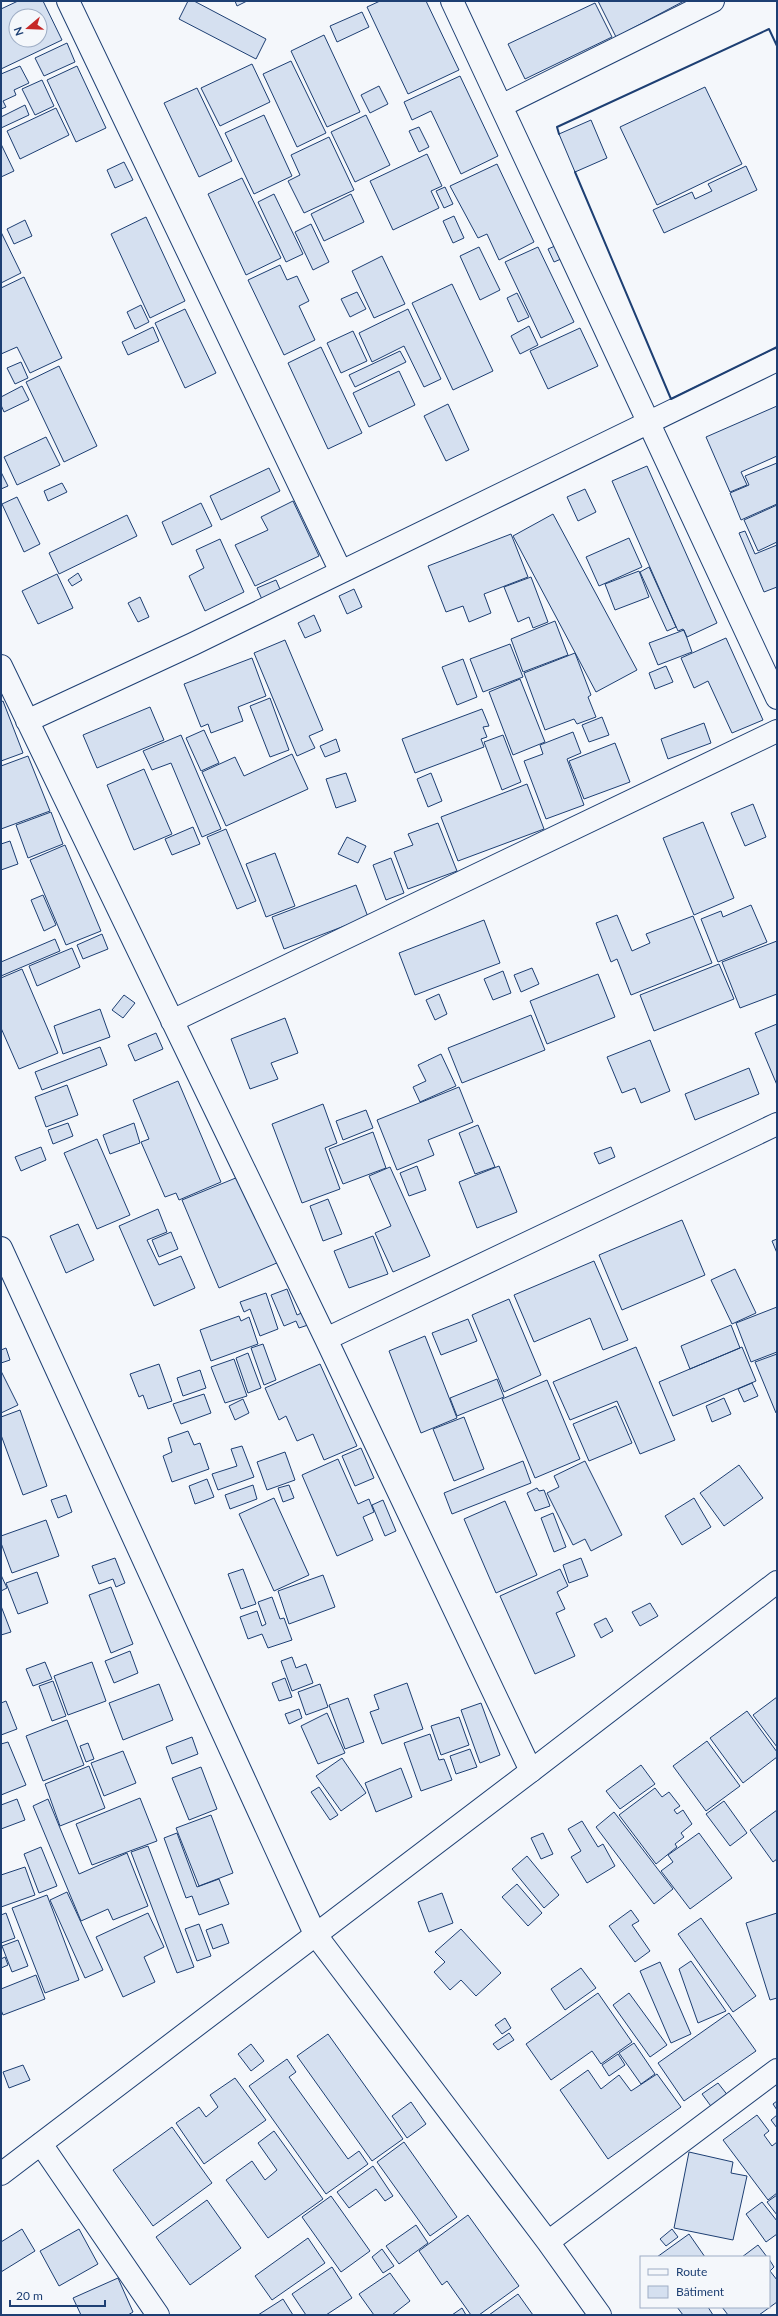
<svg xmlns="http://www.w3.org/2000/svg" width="778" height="2316" font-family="Lato,sans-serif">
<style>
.building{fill:#d5e0f0;stroke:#1d3f73;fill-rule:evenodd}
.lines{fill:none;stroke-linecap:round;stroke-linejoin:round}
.minor-casing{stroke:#1d3f73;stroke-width:24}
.tertiary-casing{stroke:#1d3f73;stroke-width:24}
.minor{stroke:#f4f7fb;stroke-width:22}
.tertiary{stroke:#f4f7fb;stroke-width:22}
.wall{stroke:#1d3f73;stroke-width:2}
</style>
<rect width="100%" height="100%" fill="#f4f7fb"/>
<path class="building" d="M18,1H43L62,40L1,69V9ZM16,16H40V40H16Z
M188,1H194L266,39L256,59L179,19Z
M235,1H247L237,6Z
M380,1H426L459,70L408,94L367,7Z
M598,1H684L616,37Z
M595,3L612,37L525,79L508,44Z
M362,12L369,27L337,42L330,26Z
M324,35L360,112L327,127L291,51Z
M67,43L75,62L44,76L35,58Z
M291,61L326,133L297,147L263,74Z
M252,64L270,102L220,126L201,88Z
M20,66L29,83L14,90L16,95L3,101L6,107L1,109V74Z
M77,66L106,128L76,142L47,80Z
M460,76L498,156L461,174L431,111L412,120L404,102Z
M42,80L54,106L35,115L22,89Z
M379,86L388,104L370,113L361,95Z
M705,87L742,164L657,205L620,127Z
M197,88L232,161L199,177L164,103Z
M25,105L29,115L1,128V117Z
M56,108L69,135L20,159L7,131Z
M264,115L292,176L254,194L225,133Z
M366,115L390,165L355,182L331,132Z
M591,120L607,158L575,172L559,134Z
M419,127L429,147L419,152L409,131Z
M329,137L354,190L304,213L288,181L300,175L291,155Z
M1,144L14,171L1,177Z
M427,154L442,186L431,191L439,208L393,230L370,181Z
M124,162L133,180L115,188L107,170Z
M497,164L534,242L499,260L487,234L478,238L450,186Z
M746,166L757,190L664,233L653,210L692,192L695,199L712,191L708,184Z
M242,178L281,258L246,275L208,194Z
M445,187L453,204L444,208L436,191Z
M274,194L303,254L286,262L258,202Z
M351,194L364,222L324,241L311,214Z
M454,216L464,238L453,243L443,221Z
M146,217L185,301L150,318L111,234Z
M25,220L32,236L14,244L7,229Z
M311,224L329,262L313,270L295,232Z
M1,232L21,273L1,283Z
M562,243L568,256L554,262L548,249Z
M479,247L500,290L480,300L460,256Z
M538,247L574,322L541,338L505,262Z
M382,256L405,304L374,318L352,271Z
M280,265L287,280L297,276L309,301L299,306L315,340L284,355L248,280Z
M24,277L62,358L30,373L17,347L1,354V288Z
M452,284L493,371L453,390L412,303Z
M357,292L366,309L350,317L341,299Z
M517,293L529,317L518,322L507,298Z
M141,305L149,322L135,329L127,312Z
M185,309L216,373L185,388L155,323Z
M408,309L441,379L424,387L404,346L372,362L359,333Z
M529,326L538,345L520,354L511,336Z
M153,327L159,341L128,355L122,342Z
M580,328L598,366L548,389L530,351Z
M353,331L367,361L341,373L327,343Z
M321,347L362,433L328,449L288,363Z
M400,351L406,362L355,387L349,375Z
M21,362L28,378L15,384L7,368Z
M59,366L97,446L64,462L26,382Z
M399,371L415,405L369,427L353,393Z
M22,386L29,400L4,412L1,405V397Z
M448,404L469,450L446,461L424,416Z
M777,406V456L741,472L747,485L730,492L706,437Z
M46,437L60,465L17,485L4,457Z
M777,463V504L741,520L730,493L749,485L745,476Z
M647,466L717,623L687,637L683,629L678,631L612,481Z
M269,468L280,491L221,520L210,496Z
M1,472L8,486L1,489Z
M62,483L67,492L48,501L44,491Z
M585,489L596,512L578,521L567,497Z
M17,497L40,544L24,552L2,504Z
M293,501L319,556L255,586L235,545L268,530L261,517Z
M201,503L212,526L172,545L162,522Z
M777,505V542L758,551L744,520Z
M553,514L637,670L596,692L513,536Z
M127,515L137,536L59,574L49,553Z
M745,531L755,554L777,545V587L764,592L739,533Z
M511,534L528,577L484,594L491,613L469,622L463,606L446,612L428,566Z
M629,538L642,567L599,586L586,557Z
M220,539L244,592L205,611L189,576L204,568L196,550Z
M649,567L676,627L667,631L640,572Z
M639,571L649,597L615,610L605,584Z
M78,573L82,580L72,586L68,580Z
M57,574L73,608L38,624L22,591Z
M531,577L548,622L533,628L529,617L518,622L504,587Z
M276,580L283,596L264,604L257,588Z
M354,589L362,607L347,614L339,596Z
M140,597L149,617L138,622L128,603Z
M314,615L321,631L305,638L298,623Z
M555,621L568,655L523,672L511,639Z
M684,630L692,652L658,665L649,643Z
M726,638L763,720L732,733L708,681L694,688L681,658Z
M285,640L323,730L309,736L315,748L297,756L254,653Z
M510,644L523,677L483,692L470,659Z
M575,653L591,695L588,697L596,717L577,724L574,719L545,730L524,673Z
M252,658L266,696L238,707L243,721L211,733L208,724L201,727L184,684Z
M463,659L477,697L457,705L442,667Z
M666,666L673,682L655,689L649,673Z
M520,679L545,742L513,755L489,692Z
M270,698L289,750L270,757L250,706Z
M3,701L23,753L1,761V702Z
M150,707L164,740L97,768L83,735Z
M482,709L489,726L483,727L487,737L481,739L484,747L415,773L402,739Z
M602,717L609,735L589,742L582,725Z
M704,723L711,743L668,759L661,739Z
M204,730L219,763L201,771L186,738Z
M573,732L581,753L567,759L584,805L546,819L524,761L543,754L540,745Z
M181,735L221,829L202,837L171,763L152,770L143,751Z
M503,735L521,782L502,790L484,742Z
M336,739L340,751L325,757L320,746Z
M615,743L630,782L584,799L569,761Z
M292,754L308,789L226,826L202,772L235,757L244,776Z
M28,756L50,811L1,829V766Z
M144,769L172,834L134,850L107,785Z
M346,773L356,801L336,808L326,779Z
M431,773L442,801L428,807L417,779Z
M527,784L544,829L458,861L441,817Z
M753,804L766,837L745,846L731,813Z
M51,812L63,844L28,858L16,825Z
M703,822L734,898L694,915L663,838Z
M438,823L457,871L408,889L394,852L413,845L408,834Z
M193,827L200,844L172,855L165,839Z
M226,829L256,901L237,909L207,837Z
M347,837L366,846L358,863L338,854Z
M10,841L18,864L1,870V844Z
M65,845L101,931L66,945L30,860Z
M275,853L295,906L266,917L246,864Z
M391,858L404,893L386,900L373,865Z
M356,885L368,917L284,949L272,917Z
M43,895L56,925L44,931L31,900Z
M751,905L767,942L718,962L701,919L721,911L723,917Z
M617,915L632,951L650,943L646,934L693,916L712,963L631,995L617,959L611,962L596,923Z
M484,920L500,963L415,995L399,953Z
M102,934L108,949L83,959L77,945Z
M55,939L60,951L1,976V962Z
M777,941V994L740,1008L722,962Z
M72,948L80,967L37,986L29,966Z
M719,964L734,999L654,1031L640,995Z
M532,968L539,984L521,992L514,975Z
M22,969L58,1053L19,1069L1,1028V978Z
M503,971L511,993L493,1000L484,979Z
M598,974L615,1017L547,1044L530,1001Z
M439,994L447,1014L435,1020L426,1000Z
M124,995L135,1003L123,1018L112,1010Z
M100,1009L110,1037L63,1054L54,1026Z
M531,1015L545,1050L462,1083L448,1048Z
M285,1018L298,1053L271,1063L278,1079L250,1089L231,1039Z
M777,1024V1085L755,1033Z
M156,1033L163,1049L135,1061L128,1045Z
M650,1040L670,1091L641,1103L635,1088L622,1093L607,1057Z
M100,1047L107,1065L42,1090L35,1072Z
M441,1054L456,1086L420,1102L413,1087L426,1081L418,1065Z
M749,1068L759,1094L695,1120L685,1094Z
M178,1081L221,1182L179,1200L176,1193L165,1197L141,1142L149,1139L133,1100Z
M67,1085L78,1115L46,1127L35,1097Z
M459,1087L473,1122L428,1140L434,1155L397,1170L377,1120Z
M323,1104L337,1143L325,1148L340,1189L302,1203L272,1124Z
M366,1110L373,1128L343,1140L336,1121Z
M68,1123L73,1136L53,1144L48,1130Z
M134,1123L140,1143L110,1154L103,1135Z
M478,1125L495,1167L475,1174L459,1133Z
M373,1132L386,1168L343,1184L329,1149Z
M97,1139L130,1215L97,1229L64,1153Z
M41,1147L46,1160L21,1171L15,1157Z
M611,1147L615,1157L599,1164L594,1153Z
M417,1166L426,1190L409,1196L400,1173Z
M499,1166L517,1212L477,1228L459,1182Z
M390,1167L430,1256L393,1272L375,1233L391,1226L369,1176Z
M243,1175L279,1262L219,1288L182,1200Z
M328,1199L342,1234L323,1241L310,1206Z
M158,1209L167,1232L147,1240L159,1265L181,1256L195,1288L154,1306L119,1226Z
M682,1220L705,1275L622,1310L599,1255Z
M78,1224L94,1260L66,1273L50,1236Z
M171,1232L178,1249L159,1257L152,1240Z
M373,1236L388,1274L349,1288L334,1251Z
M777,1239V1253L772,1241Z
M594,1261L628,1340L603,1350L590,1318L534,1342L514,1295Z
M735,1269L756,1313L732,1324L711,1280Z
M287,1289L297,1315L306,1311L311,1324L299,1328L296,1321L284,1326L271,1295Z
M266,1293L278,1329L260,1336L250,1309L244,1312L240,1302Z
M509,1299L541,1375L504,1392L472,1315Z
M777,1307V1352L751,1362L736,1323Z
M239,1316L241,1321L249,1317L258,1344L211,1361L200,1330Z
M468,1319L477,1341L441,1355L432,1333Z
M731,1325L740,1348L690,1369L681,1346Z
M425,1336L457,1418L421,1433L389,1351Z
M263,1344L276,1380L264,1385L251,1348Z
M636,1347L675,1440L640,1454L617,1401L570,1420L553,1382Z
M742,1347L756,1381L673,1416L659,1382Z
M6,1348L10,1360L1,1363V1350Z
M248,1353L261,1388L248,1393L236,1358Z
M777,1354V1413H776L755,1362Z
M234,1359L247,1396L225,1403L211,1367Z
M159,1364L172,1401L148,1409L143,1395L139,1397L130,1374Z
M320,1364L357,1446L324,1460L313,1434L297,1441L286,1416L279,1420L265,1388Z
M200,1370L206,1388L183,1396L177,1378Z
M1,1371L18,1405L1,1413Z
M497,1379L504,1397L457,1416L450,1398Z
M547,1380L580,1459L535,1478L502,1399Z
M752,1383L758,1396L744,1402L738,1389Z
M204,1394L211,1413L181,1424L173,1404Z
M724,1398L731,1414L712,1422L706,1406Z
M243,1399L249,1413L235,1420L229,1406Z
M616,1406L632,1443L589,1461L573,1424Z
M20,1410L47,1486L23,1495L1,1435V1417Z
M464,1417L484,1469L454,1481L433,1429Z
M188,1431L194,1445L200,1443L209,1469L172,1482L163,1456L172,1452L168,1438Z
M242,1446L254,1477L218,1490L212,1474L237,1466L231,1449Z
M361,1448L374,1478L355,1486L342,1456Z
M285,1452L295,1480L267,1490L257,1462Z
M338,1459L358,1504L369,1499L374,1512L363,1517L373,1540L337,1556L302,1475Z
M523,1461L531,1483L452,1514L444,1493Z
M585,1461L622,1535L591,1551L585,1539L573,1545L547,1493L559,1487L554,1476Z
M739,1465L763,1498L724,1526L700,1493Z
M207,1479L214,1497L195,1504L189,1486Z
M253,1485L257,1499L230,1509L225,1495Z
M289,1485L294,1498L283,1502L278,1488Z
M537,1488L539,1491L544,1490L550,1506L535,1511L527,1493Z
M66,1495L72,1512L58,1518L51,1500Z
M274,1498L309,1575L274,1591L239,1514Z
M694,1498L711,1527L682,1545L665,1516Z
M383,1500L396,1531L385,1536L372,1505Z
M505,1501L537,1575L496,1593L464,1519Z
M553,1513L566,1547L554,1552L541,1518Z
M46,1520L59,1556L12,1573L1,1543V1536Z
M115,1558L125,1583L116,1587L113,1579L99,1584L92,1566Z
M581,1558L588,1576L569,1583L563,1565Z
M243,1569L256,1604L241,1609L228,1574Z
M560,1569L568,1586L557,1592L565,1609L556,1613L575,1656L535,1674L500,1596Z
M37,1572L48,1603L18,1614L6,1583Z
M1,1575L7,1588L1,1591Z
M323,1575L335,1607L289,1624L278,1591Z
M111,1587L133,1644L111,1653L89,1595Z
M272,1597L280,1619L284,1618L292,1640L268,1648L262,1634L248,1639L240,1617L257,1611L262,1626L266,1624L258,1602Z
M650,1603L658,1616L640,1626L632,1612Z
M1,1606L11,1632L1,1635Z
M606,1618L613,1631L601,1638L594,1624Z
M130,1651L138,1673L114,1683L105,1661Z
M292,1657L296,1668L306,1664L313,1683L292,1691L281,1661Z
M45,1662L52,1679L33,1686L26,1669Z
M92,1662L106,1701L68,1715L54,1676Z
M285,1678L292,1697L279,1701L272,1683Z
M53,1681L66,1716L52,1721L39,1686Z
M407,1683L423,1729L382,1744L370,1712L379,1709L374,1695Z
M159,1684L173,1720L123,1740L109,1703Z
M320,1684L328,1707L306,1715L298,1692Z
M777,1697V1747L753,1715Z
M348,1698L364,1742L345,1749L329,1705Z
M6,1701L17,1729L1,1735V1703Z
M481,1703L500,1755L480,1763L461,1710Z
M299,1709L302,1718L289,1724L285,1714Z
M747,1711L777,1752V1757L743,1783L710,1738Z
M327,1713L345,1753L318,1764L301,1726Z
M459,1717L469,1745L441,1755L431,1726Z
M67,1720L84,1765L43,1781L26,1736Z
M430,1734L439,1760L444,1759L452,1780L421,1791L404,1743Z
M192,1737L198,1754L172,1764L166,1747Z
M707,1741L740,1786L706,1811L673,1766Z
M8,1742L26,1785L1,1795V1744Z
M88,1743L94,1759L86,1762L80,1746Z
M470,1749L477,1767L456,1774L450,1756Z
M123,1751L136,1783L104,1796L91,1763Z
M342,1758L366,1793L341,1811L316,1776Z
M641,1765L655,1784L620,1809L606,1791Z
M89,1766L105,1808L60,1826L45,1784Z
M201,1767L217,1809L189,1820L172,1778Z
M401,1768L412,1797L376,1812L365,1783Z
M319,1787L338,1815L330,1820L311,1792Z
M655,1788L662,1797L669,1792L680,1806L674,1810L677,1814L683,1810L692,1824L681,1833L684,1837L675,1844L677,1847L656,1864L619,1815Z
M140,1798L157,1841L92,1865L76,1824Z
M17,1799L25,1820L1,1829V1805Z
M48,1799L79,1874L127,1853L148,1906L113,1920L108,1909L81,1921L33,1806Z
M724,1801L747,1833L730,1846L706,1814Z
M777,1810V1859L773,1862L750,1830Z
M614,1812L673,1889L654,1904L596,1827Z
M211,1815L233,1873L199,1886L176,1828Z
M582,1821L598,1847L603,1844L615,1866L587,1883L571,1857L581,1851L568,1829Z
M177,1833L197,1887L219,1879L229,1904L199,1915L192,1896L186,1898L164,1838Z
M543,1833L553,1854L541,1859L531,1838Z
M699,1833L732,1878L690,1909L661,1871L673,1862L668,1855Z
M148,1846L194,1967L177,1973L131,1852Z
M41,1847L57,1886L39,1893L24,1854Z
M527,1856L559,1895L544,1908L512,1869Z
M25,1867L35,1895L1,1907V1875Z
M517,1884L542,1913L528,1926L502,1897Z
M67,1892L103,1970L85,1978L50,1900Z
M442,1893L453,1923L429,1932L418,1902Z
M47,1895L79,1980L45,1993L12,1908Z
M631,1910L639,1921L632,1925L650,1951L635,1962L609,1926Z
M6,1913L15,1938L1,1943V1915Z
M148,1913L164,1947L144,1957L155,1982L123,1997L96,1937Z
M777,1913V1998L770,2000L746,1923Z
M701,1918L756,1996L733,2012L678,1934Z
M199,1924L211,1956L197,1961L185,1929Z
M222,1924L229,1943L213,1949L206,1930Z
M461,1929L501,1973L476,1996L461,1980L450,1990L434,1972L445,1962L435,1952Z
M18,1940L28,1966L12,1972L2,1946Z
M5,1957L8,1965L1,1968V1959Z
M691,1961L726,2011L698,2023L679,1969Z
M660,1962L691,2034L671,2043L640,1971Z
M581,1968L596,1988L565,2010L551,1989Z
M36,1975L45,1999L3,2015L1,2010V1989Z
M598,1993L632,2042L601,2064L592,2051L551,2080L526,2044Z
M629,1993L667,2045L650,2057L613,2005Z
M729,2013L756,2051L684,2101L658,2063Z
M505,2018L511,2028L502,2034L495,2025Z
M509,2033L514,2040L498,2050L493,2044Z
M328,2034L403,2139L372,2161L297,2056Z
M634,2043L655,2074L641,2084L619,2053Z
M251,2044L264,2061L251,2071L238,2054Z
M618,2054L625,2065L609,2076L602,2065Z
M287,2059L296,2072L289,2077L348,2159L359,2151L368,2164L326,2194L249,2086Z
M23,2065L30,2080L9,2088L3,2072Z
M588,2070L601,2089L619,2075L631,2091L657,2074L681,2107L608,2159L560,2090Z
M235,2078L266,2120L204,2164L176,2123L199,2107L206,2117L218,2107L210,2095Z
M718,2083L729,2097L713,2109L702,2094Z
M777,2101V2110L773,2104Z
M411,2102L426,2124L407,2138L392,2116Z
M757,2115L769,2131L764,2135L772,2146L777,2142V2193L768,2200L723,2140Z
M777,2115V2128L771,2120Z
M172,2127L212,2183L153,2226L113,2170Z
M274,2131L323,2199L268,2238L226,2180L252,2161L265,2180L277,2170L258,2143Z
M404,2142L457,2217L430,2236L377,2162Z
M689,2152L733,2162L731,2173L747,2176L733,2240L674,2228Z
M373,2166L393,2196L385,2201L376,2189L349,2208L337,2192Z
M777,2195V2215L767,2202Z
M331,2196L370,2251L341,2272L302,2217Z
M207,2200L241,2248L190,2285L156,2237Z
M762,2202L777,2221V2234L766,2242L746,2214Z
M468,2215L519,2286L479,2315H471L447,2281L442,2285L419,2251Z
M416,2225L428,2243L399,2264L386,2246Z
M22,2229L35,2251L1,2272V2242Z
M79,2229L98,2264L59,2286L40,2251Z
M672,2229L678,2237L666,2246L660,2239Z
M689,2234L705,2257H657Z
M308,2238L325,2263L272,2300L255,2276Z
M758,2245L767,2257H742Z
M382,2249L394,2266L383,2273L372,2257Z
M769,2259L774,2267L770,2271L777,2280V2302L759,2315H728L722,2307H769Z
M332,2267L352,2298L326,2315H306L292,2294Z
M390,2273L410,2301L392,2315H374L359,2294Z
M118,2278L133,2312L128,2315H81L73,2298Z
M518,2294L533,2315H489Z
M283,2299L293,2315H258Z
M677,2307H708L713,2315H683Z
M462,2308L466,2315H452Z"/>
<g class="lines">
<defs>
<path id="minor" d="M68,1L341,572
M452,1L777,698
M501,106L713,1
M1,666L326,1339L531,1771
M27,721L193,644L777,360
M172,1021L777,731
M326,1339L777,1124
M315,1934L548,2242L600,2315
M41,2144L158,2315
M548,2242L777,2070"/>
<path id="tertiary" d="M1,1248L315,1934
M1,2174L531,1771L777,1582"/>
</defs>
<use href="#minor" class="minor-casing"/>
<use href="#tertiary" class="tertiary-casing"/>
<use href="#minor" class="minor"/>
<use href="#tertiary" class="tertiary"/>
<path class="wall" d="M559,134L557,127L769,29L777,46
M575,172L671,399L777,347"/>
</g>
<rect width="778" height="2316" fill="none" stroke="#1d3f73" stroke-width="4"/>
<rect x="640" y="2256" width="130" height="52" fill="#f4f7fb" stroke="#9eadc5"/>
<rect x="648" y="2269" width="20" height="6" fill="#f4f7fb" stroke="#9eadc5"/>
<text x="676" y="2276" font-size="12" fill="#1d3f73">Route</text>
<rect x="648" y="2286" width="20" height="12" fill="#d5e0f0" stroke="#9eadc5"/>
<text x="676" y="2296" font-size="12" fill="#1d3f73">Bâtiment</text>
<g transform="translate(28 28) rotate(251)"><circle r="19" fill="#f4f7fb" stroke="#9eadc5"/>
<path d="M0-3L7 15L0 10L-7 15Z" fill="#c62828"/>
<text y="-6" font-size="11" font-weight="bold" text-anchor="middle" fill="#1d3f73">N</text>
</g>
<path d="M10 2300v6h95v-6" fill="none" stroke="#1d3f73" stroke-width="2"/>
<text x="16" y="2300" font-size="12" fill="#1d3f73" stroke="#f4f7fb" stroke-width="3" paint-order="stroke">20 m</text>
</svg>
